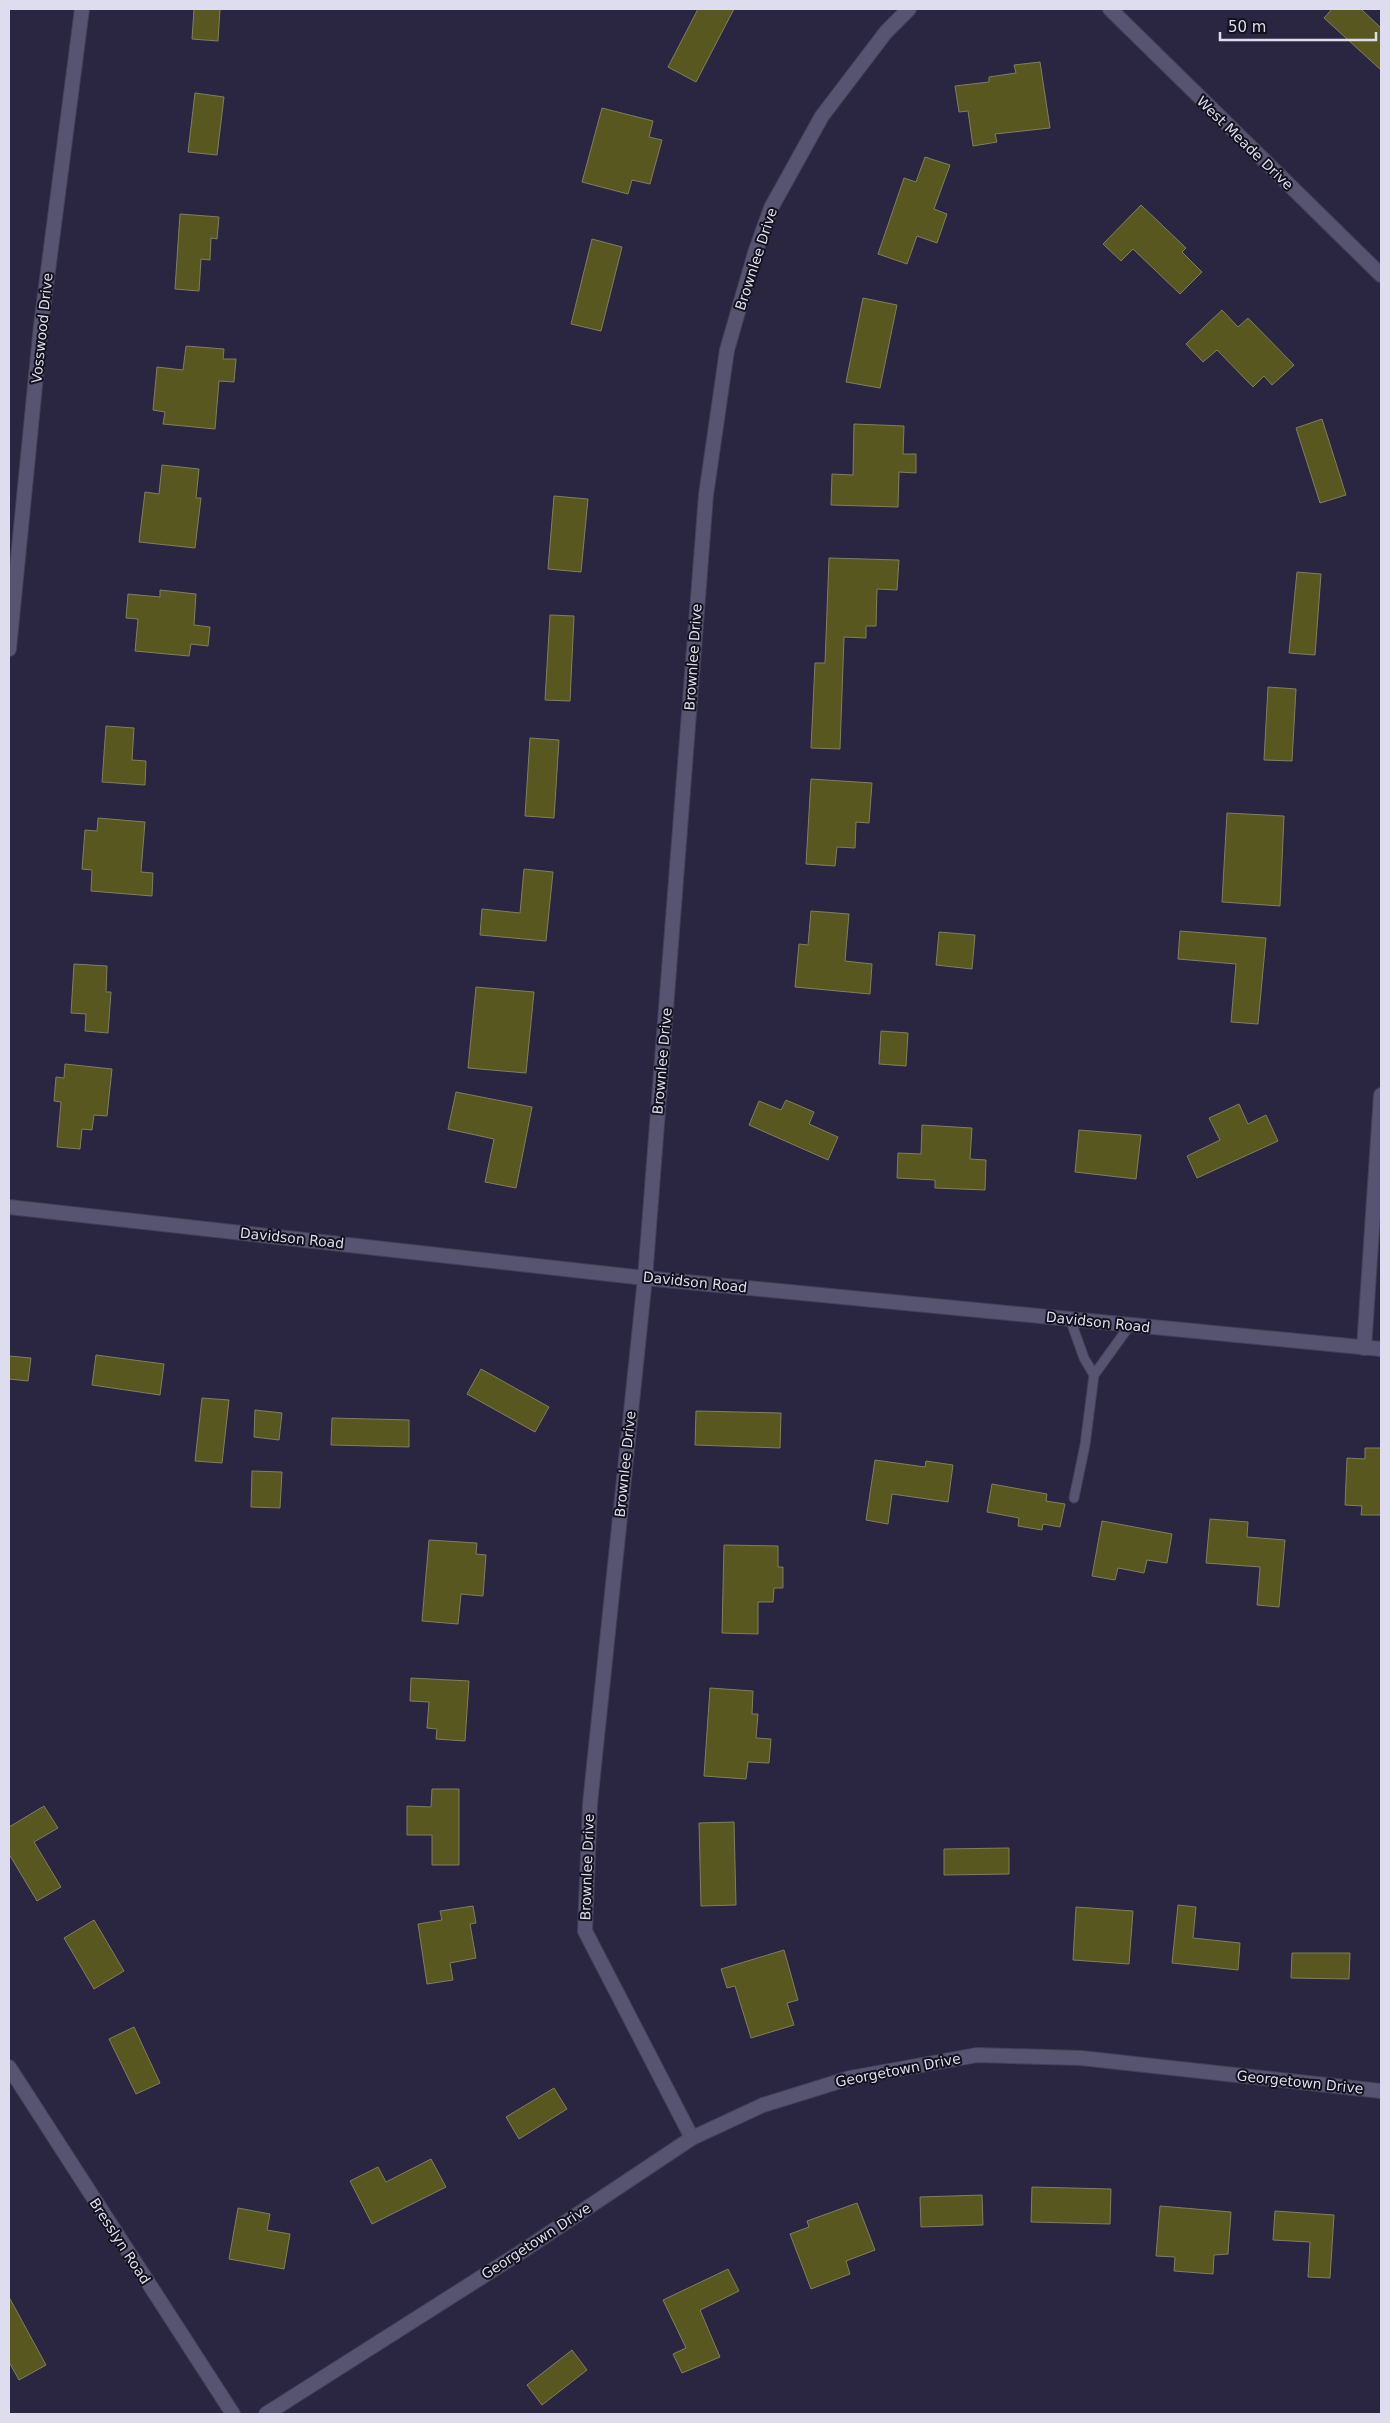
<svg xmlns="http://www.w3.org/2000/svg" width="1390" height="2423" font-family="'DejaVu Sans',sans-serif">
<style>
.building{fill:#595720;stroke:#7f7f5d}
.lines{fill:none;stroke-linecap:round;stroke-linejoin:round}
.service-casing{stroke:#444057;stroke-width:11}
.minor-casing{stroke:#444057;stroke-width:16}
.tertiary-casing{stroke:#444057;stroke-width:16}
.service{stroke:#575472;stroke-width:9}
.minor{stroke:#575472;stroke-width:14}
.tertiary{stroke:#575472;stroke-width:14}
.labels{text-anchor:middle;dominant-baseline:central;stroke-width:4;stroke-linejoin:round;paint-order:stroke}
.street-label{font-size:14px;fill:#deddef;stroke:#12111d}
</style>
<rect width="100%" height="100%" fill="#2a2641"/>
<path class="building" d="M194,9H220L218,41L192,39Z
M698,9H734L696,82L668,67Z
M1332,9H1361L1381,28V70L1324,18Z
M1040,62L1050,128L995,134L997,142L973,146L968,111L959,112L955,86L989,82V77L1016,73L1014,65Z
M195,93L224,97L217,155L188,152Z
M602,108L653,121L649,137L662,140L650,184L632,180L628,194L582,182Z
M925,157L950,165L934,209L947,214L937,243L917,236L907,264L878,254L904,178L916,182Z
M1141,205L1186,248L1182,252L1202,272L1180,294L1133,249L1121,261L1103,244Z
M180,214L219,217L217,239L211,238L210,260L201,259L199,291L175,289Z
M592,239L622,247L601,331L571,324Z
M863,298L897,305L880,388L846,382Z
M1222,310L1238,327L1248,318L1294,365L1272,385L1264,376L1253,387L1217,350L1203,362L1186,344Z
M186,346L224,349L223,359H236L234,382L219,381L215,429L163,424L165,412L153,410L157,367L183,370Z
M1322,419L1346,495L1320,503L1296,428Z
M854,424L904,426L903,454H916V473L899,472L898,507L831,505L832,474L853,475Z
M162,465L199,469L196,498H201L195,548L139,542L145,492L159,494Z
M554,496L588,499L581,572L548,569Z
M829,558L899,560L897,590L877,589L876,626H866V638L844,637L840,749L811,748L815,663H825Z
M1297,572L1321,574L1315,655L1289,653Z
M160,590L196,594L194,625L210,627L208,646L191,644L189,656L135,651L138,619L126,618L128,594L160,597Z
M550,615L574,616L570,701L545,700Z
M1268,687L1296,689L1292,761L1264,760Z
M106,726L134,728L132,760L146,761L145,785L102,782Z
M530,738L559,740L554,818L525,816Z
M811,779L872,783L869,823L856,822L855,848L837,847L835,866L806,864Z
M1227,813L1284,816L1280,906L1222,902Z
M98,818L145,822L141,872L153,873L152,896L91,891L92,870L82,869L85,830L97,831Z
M524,869L553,872L546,941L480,935L482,909L520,913Z
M811,911L849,914L845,961L872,964L870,994L795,987L799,944L808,945Z
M1180,931L1266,938L1258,1024L1231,1022L1236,964L1178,959Z
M939,932L975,935L972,969L936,965Z
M74,964L107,966L106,992H111L108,1033L85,1031L86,1014L71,1013Z
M476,987L534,992L526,1073L468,1068Z
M881,1031L908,1033L906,1066L879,1064Z
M65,1064L112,1069L107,1116L94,1115L92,1130L82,1129L80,1149L57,1147L61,1102L54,1101L56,1077L64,1078Z
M456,1092L532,1107L516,1188L485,1182L494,1139L448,1129Z
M786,1100L814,1112L809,1124L838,1137L828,1160L749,1125L759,1101L781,1110Z
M1239,1104L1248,1124L1266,1115L1278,1141L1197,1178L1187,1156L1220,1140L1209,1118Z
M922,1125L972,1128L970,1159L986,1160L985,1190L935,1188V1180L897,1178L898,1153L921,1154Z
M1079,1130L1141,1135L1136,1179L1075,1172Z
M96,1355L164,1364L160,1395L92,1385Z
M9,1356L31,1358L28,1381L9,1379Z
M481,1369L549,1407L535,1432L467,1394Z
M202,1398L229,1400L222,1463L195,1461Z
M255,1410L282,1413L279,1440L254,1437Z
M696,1411L781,1413L780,1448L695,1445Z
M332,1418L409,1420V1447L331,1445Z
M1365,1448H1381V1515H1361L1362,1506L1345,1505L1347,1458L1365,1459Z
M875,1460L925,1467L926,1461L953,1465L948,1502L892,1494L888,1524L866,1520Z
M252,1471L282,1472L280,1508L251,1507Z
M992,1484L1047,1494L1046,1501L1065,1504L1060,1527L1043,1524L1042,1530L1018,1526L1019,1518L987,1512Z
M1210,1519L1248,1522L1247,1537L1285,1540L1279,1607L1257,1605L1260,1567L1206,1563Z
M1102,1521L1172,1534L1167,1563L1147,1560L1144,1573L1118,1568L1115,1580L1092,1576Z
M429,1540L477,1543L476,1554L486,1555L483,1596L461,1594L458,1624L422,1621Z
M724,1545L778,1546V1567H783V1588H774L773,1602H758V1634L722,1633Z
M411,1678L469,1681L465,1741L436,1739L437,1729L427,1728L429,1702L410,1701Z
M710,1688L753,1691L752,1714H758L756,1738L771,1739L769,1763L748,1762L746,1779L704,1776Z
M432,1789H459V1865H432V1835H407V1806L431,1807Z
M44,1806L58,1828L34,1842L61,1887L37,1901L9,1854V1827Z
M734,1822L736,1905L701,1906L699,1823Z
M1009,1848V1874L944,1875V1849Z
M1178,1905L1196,1907L1193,1938L1240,1943L1238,1970L1172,1963Z
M473,1906L476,1923L470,1924L476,1958L450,1963L453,1980L427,1984L418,1924L442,1920L440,1911Z
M1076,1907L1133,1911L1129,1964L1073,1960Z
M94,1920L124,1971L94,1989L64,1938Z
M784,1950L798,2000L787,2003L794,2025L751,2038L735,1986L727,1988L721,1969Z
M1292,1953H1350L1349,1979L1291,1978Z
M134,2027L160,2083L136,2094L109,2039Z
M554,2088L567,2109L519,2139L506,2117Z
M431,2159L446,2187L372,2224L350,2181L378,2167L386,2182Z
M1032,2187L1111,2189L1110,2224L1031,2222Z
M982,2195L983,2225L921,2227L920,2197Z
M857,2203L875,2250L846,2261L850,2274L811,2289L790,2234L809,2227L807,2221Z
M1160,2206L1231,2212L1228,2254L1214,2255L1213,2274L1174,2271L1175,2257L1156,2256Z
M238,2208L270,2214L267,2230L290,2234L284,2269L229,2259Z
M1275,2211L1334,2215L1330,2278L1308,2277L1310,2242L1273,2240Z
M728,2269L739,2291L700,2310L720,2357L682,2373L673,2354L686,2348L663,2300Z
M9,2297L46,2365L19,2380L9,2362Z
M572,2350L587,2370L542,2405L527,2385Z"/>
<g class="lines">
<defs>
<path id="service" d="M1070,1319L1084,1358L1094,1375
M1074,1498L1085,1445L1094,1375L1130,1325"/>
<path id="minor" d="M1110,9L1381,275
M9,649L41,325L82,9
M1364,1348L1381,1095
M9,2067L233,2414
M692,2138L585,1931L590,1804L645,1278L706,495L727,350L755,253L771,208L822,116L886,32L909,9
M266,2414L518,2254L692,2138L763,2105L850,2078L977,2055L1081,2058L1381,2091"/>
<path id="tertiary" d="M9,1207L645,1278L1381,1349"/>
</defs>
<use href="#service" class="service-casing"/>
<use href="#minor" class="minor-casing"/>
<use href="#tertiary" class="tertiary-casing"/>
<use href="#service" class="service"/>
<use href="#minor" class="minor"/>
<use href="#tertiary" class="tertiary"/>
</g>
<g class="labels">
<g class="street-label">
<text transform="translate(1245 143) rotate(44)">West Meade Drive</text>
<text transform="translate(756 259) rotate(-72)">Brownlee Drive</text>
<text transform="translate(42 328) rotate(-84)">Vosswood Drive</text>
<text transform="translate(693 657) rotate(-86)">Brownlee Drive</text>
<text transform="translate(662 1061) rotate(-85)">Brownlee Drive</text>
<text transform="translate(292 1238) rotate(6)">Davidson Road</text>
<text transform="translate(695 1282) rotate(6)">Davidson Road</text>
<text transform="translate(1098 1322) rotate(6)">Davidson Road</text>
<text transform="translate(625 1464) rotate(-84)">Brownlee Drive</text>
<text transform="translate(587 1867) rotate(-88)">Brownlee Drive</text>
<text transform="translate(898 2070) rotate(-11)">Georgetown Drive</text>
<text transform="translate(1300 2082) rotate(6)">Georgetown Drive</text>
<text transform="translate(120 2241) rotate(57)">Bresslyn Road</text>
<text transform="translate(536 2241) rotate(-33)">Georgetown Drive</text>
</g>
</g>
<rect width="1390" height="2423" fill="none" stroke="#deddef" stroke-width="20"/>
<path d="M1220 32v8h156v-8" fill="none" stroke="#deddef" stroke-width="2.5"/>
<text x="1228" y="32" font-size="15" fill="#deddef" stroke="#12111d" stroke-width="4" paint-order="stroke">50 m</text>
</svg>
